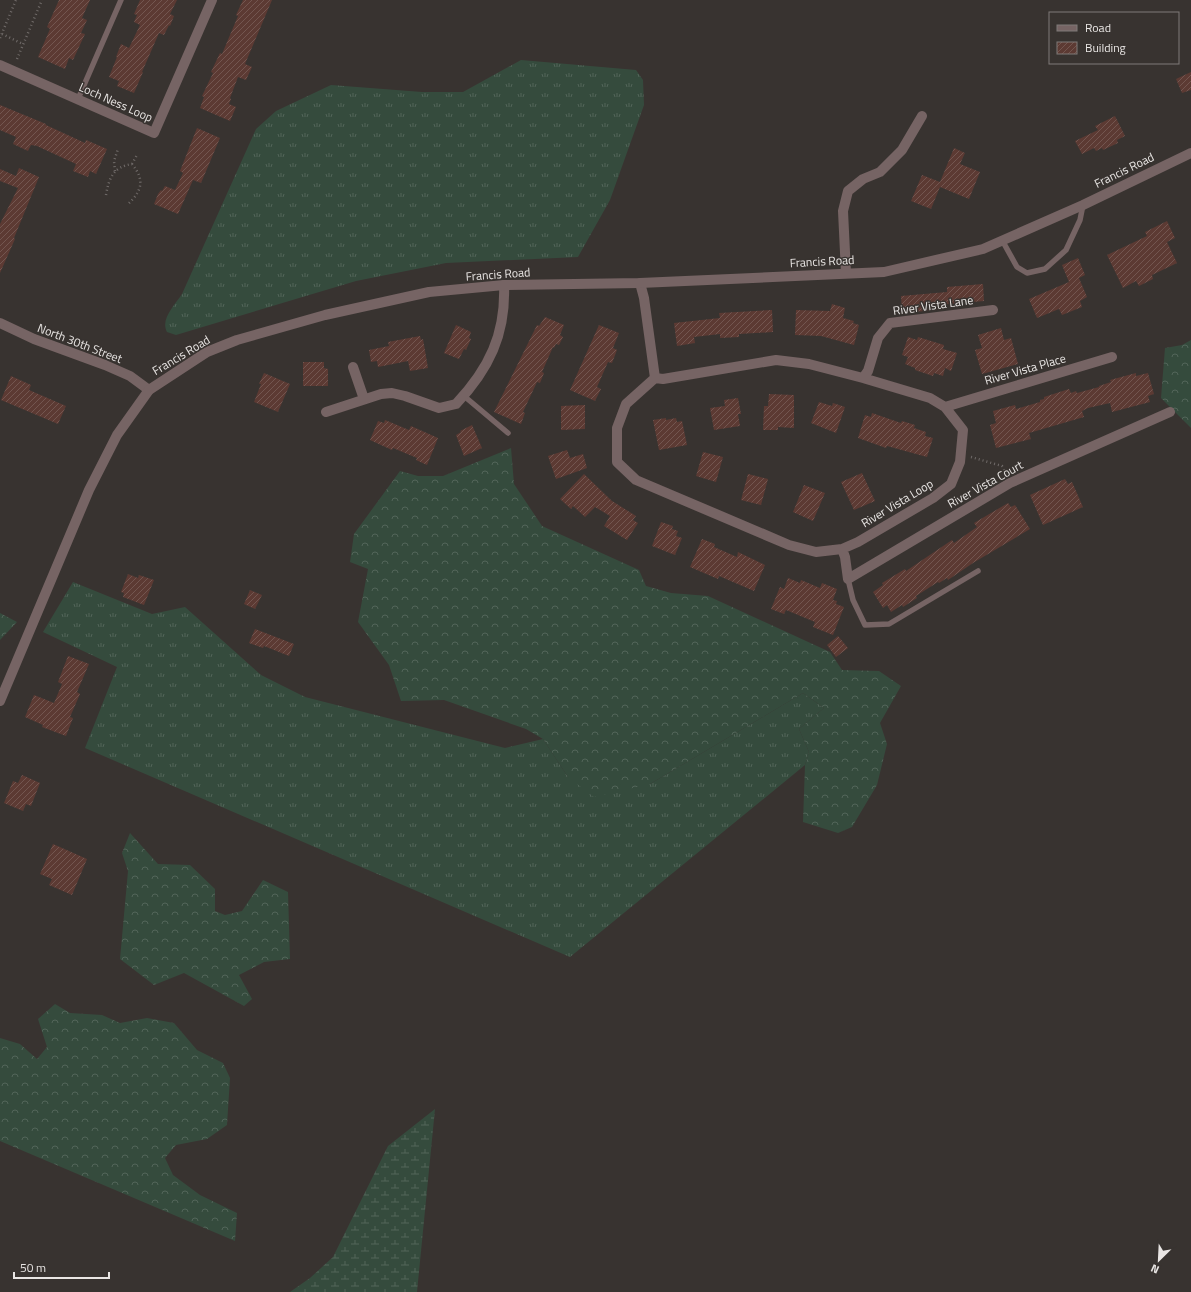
<svg xmlns="http://www.w3.org/2000/svg" width="1191" height="1292" font-family="'Titillium Web',sans-serif">
<style>
.grass{fill:url(#grass-tufts)}
.forest{fill:url(#forest-crowns)}
.wetland{fill:url(#wetland-marsh)}
.building{fill:url(#building-hatch)}
.lines{fill:none;stroke-linecap:round;stroke-linejoin:round}
.path{stroke:#706b69;stroke-width:2.5;stroke-dasharray:1 3;stroke-linecap:butt}
.service{stroke:#766464;stroke-width:5.5}
.minor{stroke:#766464;stroke-width:10}
.tertiary{stroke:#766464;stroke-width:10}
.labels{text-anchor:middle;dominant-baseline:central;stroke-width:3;stroke-linejoin:round;paint-order:stroke}
.street-label{font-size:12px;fill:#e9e6e4;stroke:#383330}
</style>
<defs>
<pattern id="grass-tufts" width="24" height="20" patternUnits="userSpaceOnUse"><rect width="24" height="20" fill="#354b3d"/><path d="M3 7l-1-3M5 7V3M7 7l1-3M15 17l-1-3M17 17v-4M19 17l1-3" fill="none" stroke="#526559"/></pattern>
<pattern id="forest-crowns" width="20" height="18" patternUnits="userSpaceOnUse"><rect width="20" height="18" fill="#354b3d"/><path d="M2 6a3 3 0 1 1 6 0M12 15a3 3 0 1 1 6 0" fill="none" stroke="#526559"/></pattern>
<pattern id="wetland-marsh" width="20" height="14" patternUnits="userSpaceOnUse"><rect width="20" height="14" fill="#354b3d"/><path d="M1 5h8M5 5V1M11 12h8M15 12V8" fill="none" stroke="#526559"/></pattern>
<pattern id="building-hatch" width="6" height="6" patternUnits="userSpaceOnUse"><rect width="6" height="6" fill="#5c3a33"/><path d="M-1 1l2-2M0 6l6-6M5 7l2-2" fill="none" stroke="#735650"/></pattern>
</defs>
<rect width="100%" height="100%" fill="#383330"/>
<path class="grass" d="M521,60L636,70L643,80L644,105L610,200L578,257L446,263L356,281L176,335L167,332C160,319 175,305 182,294L256,129L276,111L331,85L422,92H463Z
M73,582L152,614L185,607L261,675L305,697L505,748L543,739L568,777L650,784L803,693L824,708L799,729L809,752L805,765L570,957L85,748L117,667L43,632Z"/>
<path class="forest" d="M1191,340V428L1161,398L1165,348L1182,345Z
M511,448L514,484L542,526L639,570L646,586L671,593L708,596L830,652L842,670L879,671L901,686L880,723L887,744L877,785L852,827L838,833L803,822L805,765L809,752L799,729L824,708L803,693L650,784L594,797L568,777L543,739L526,729L444,700L401,701L389,665L358,622L368,569L350,562L354,534L400,471L418,476H443Z
M0,613L17,622L0,640Z
M130,833L158,864L190,865L215,889V911L225,915L242,911L263,880L288,892L290,959L264,962L239,975L252,999L244,1006L184,973L154,985L120,959L128,871L122,853Z
M55,1004L70,1013L102,1015L120,1023L147,1018L174,1023L197,1050L223,1063L230,1078L227,1125L207,1139L176,1145L165,1158L173,1175L200,1195L237,1213L235,1241L0,1141V1038L20,1044L37,1059L47,1047L38,1019Z"/>
<path class="wetland" d="M435,1109L417,1292H290L310,1278L333,1257L388,1146Z"/>
<path class="building" d="M59,0H90L82,18L87,20L81,33L85,34L73,60L69,58L65,69L38,57L50,29L47,27Z
M140,0H177L170,14L174,16L170,26L169,25L164,35L159,33L142,72H143L134,93L117,86L119,81L109,77L117,57H116L121,44L129,48L140,25L134,22L137,15L134,14Z
M243,0H272L245,64L252,67L246,80L238,77L230,98L231,99L229,104L236,107L230,121L200,108L204,97L202,96L213,73L211,72L220,53L222,54L238,16L236,15Z
M1191,72V90L1182,93L1176,79Z
M0,105L46,124V125L85,143L86,140L107,149L96,174L90,171L88,177L73,171L76,164L37,146L31,145L28,151L13,144L16,137L0,130Z
M1115,116L1125,136L1117,140L1118,143L1103,150L1102,148L1096,151L1094,148L1082,154L1075,141L1098,130L1095,126Z
M197,128L220,138L201,183L193,180L178,214L154,204L158,194L161,190L162,191L165,186L175,190L183,173L180,171Z
M954,148L965,153L960,164L980,172L969,199L940,187L931,209L911,201L922,175L940,182Z
M19,168L39,177L14,238L15,239L0,273V224L18,188L0,181V169L16,176Z
M1167,221L1175,238L1167,242L1177,263L1152,275L1153,279L1139,286L1136,281L1123,288L1107,255L1147,236L1145,232Z
M1078,258L1085,275L1079,278L1087,297L1080,301L1082,307L1062,315L1059,309L1037,318L1029,299L1069,282L1062,265Z
M983,284L984,301L937,305V310L902,313L901,296L947,292V287Z
M832,304L845,308L843,318L854,321L853,323L859,325L854,345L821,336L795,335L796,310L830,311Z
M772,310L773,332L739,334V337L720,338V334L694,337L695,343L677,346L674,323L720,318L719,313Z
M545,317L564,325L560,335L563,337L559,345L556,344L554,348L553,347L542,372L544,373L540,383L537,382L523,412L525,413L521,424L494,412L537,325L539,326Z
M456,325L471,332L469,338L471,339L466,350L464,349L459,359L444,353Z
M599,325L619,333L613,348L617,350L612,363L608,362L597,387L601,389L595,401L570,390Z
M1001,328L1004,340L1011,338L1018,364L982,374L975,350L982,348L978,335Z
M420,336L421,340L423,339L428,368L410,371L408,361L378,367L377,361L371,362L369,350L389,346L388,342Z
M908,337L917,340L918,337L944,345L943,349L957,353L951,371L945,368L943,376L934,373L933,376L915,370V368L905,364L908,357L902,355Z
M303,362H324V368L328,369V386H303Z
M264,373L290,384L278,412L254,402L261,384H259Z
M1136,373V376L1148,373L1154,394L1148,396L1150,402L1112,412L1110,403L1088,408L1082,411L1084,417L1029,433L1031,439L996,448L990,425L996,423L993,411L1015,405L1016,409L1040,402V400L1044,399V397L1069,389L1071,393L1076,391L1077,393L1099,387V386L1111,382L1110,380Z
M11,376L31,385L29,390L66,406L58,424L1,400Z
M769,394L794,395V428L778,427V430H763L764,406H768Z
M738,398L741,414H738L740,426L714,430L710,408L725,406L724,400Z
M819,402L832,406L833,403L845,407L836,433L811,423Z
M585,405V429L561,430V406Z
M872,413L901,423L902,421L915,425L914,428L926,432L925,436L933,438L927,457L887,446L886,448L858,438L865,415L871,417Z
M666,418V420L676,418L677,422L682,421L687,445L659,450L653,420Z
M385,420L409,430L411,426L438,438L427,465L416,460L417,458L393,448L392,450L370,440L378,421L384,423Z
M472,425L482,448L464,456L456,435L461,432L460,431Z
M567,450L570,458L583,454L587,468L556,479L548,456Z
M703,452L723,457L716,482L696,476Z
M862,473L875,501L854,510L841,482Z
M584,474L612,501L636,516L633,520L638,523L627,540L604,526L610,516L595,507L585,517L573,506L571,509L560,499Z
M748,474L768,479L761,505L741,500Z
M1065,479L1068,484L1072,482L1083,507L1043,525L1030,495Z
M804,485L825,493L813,521L793,512Z
M1008,503L1011,507L1015,505L1030,529L973,563L948,580L947,578L939,583L938,582L916,596L917,598L903,607L902,605L891,612L887,605L883,608L873,592L883,585L882,583L905,569L906,571L952,540L954,543L977,527L974,523Z
M661,522L673,526L672,529L678,531L676,536L682,538L675,555L652,546Z
M702,539L715,544L714,547L737,557L738,552L765,565L754,591L719,576L718,579L690,567Z
M128,574L138,578L139,575L154,580L144,605L123,597L124,593L121,592Z
M788,578L800,583L801,580L820,588L822,583L837,589L833,600L837,601L836,604L844,607L833,635L813,627L815,622L786,610L784,614L771,609L780,587L784,589Z
M250,590L262,595L255,609L244,604Z
M255,629L294,644L289,656L264,646L263,648L249,643Z
M838,636L848,648L836,657L827,645Z
M68,656L89,664L77,692L80,694L70,717L73,718L66,736L42,727L43,725L25,717L34,695L54,703L62,684L58,682Z
M22,775L40,783L31,806L26,804L23,811L4,803L13,781L18,783Z
M53,844L87,859L72,895L49,885L52,879L40,874Z"/>
<g class="lines">
<path class="path" d="M2,34L23,44
M0,38L16,0
M17,59L42,0
M132,164L137,155
M115,171L114,161L118,149
M106,195C109,178 113,167 132,164C146,181 141,192 127,205
M971,457L1002,466L1006,474"/>
<path class="service" d="M78,99L121,0
M1002,240L1017,267L1027,273L1045,269L1066,250L1080,220L1083,205
M464,396L508,433
M848,579L853,600L865,625L889,624L978,571"/>
<path class="minor" d="M0,65L154,133L212,0
M846,273L843,211L848,191L863,179L880,172L902,150L922,116
M640,283L644,298L655,378L626,404L617,428V462L636,480L789,545L816,552L842,549L858,542L933,498L951,484L960,462L963,430L945,407L930,398L863,378L809,364L776,360L663,379L655,378
M0,323L34,339L105,365L130,376L149,390
M353,367L364,399
M863,378L868,371L878,338L890,323L993,310
M945,407L1112,357
M326,412L381,394L392,393L405,396L439,408L456,404C489,369 506,334 504,285
M842,549L845,557L848,579L1010,483L1170,412"/>
<path class="tertiary" d="M0,701L89,490L117,435L149,390L207,352L237,340L325,315L429,292L504,285L640,283L884,272L983,249L1083,205L1191,153"/>
</g>
<g class="labels">
<g class="street-label">
<text transform="translate(116 102) rotate(24)">Loch Ness Loop</text>
<text transform="translate(1124 170) rotate(-26)">Francis Road</text>
<text transform="translate(822 261) rotate(-3)">Francis Road</text>
<text transform="translate(498 274) rotate(-4)">Francis Road</text>
<text transform="translate(933 305) rotate(-8)">River Vista Lane</text>
<text transform="translate(80 343) rotate(21)">North 30th Street</text>
<text transform="translate(181 355) rotate(-31)">Francis Road</text>
<text transform="translate(1025 369) rotate(-16)">River Vista Place</text>
<text transform="translate(985 484) rotate(-29)">River Vista Court</text>
<text transform="translate(897 503) rotate(-31)">River Vista Loop</text>
</g>
</g>
<rect x="1049" y="12" width="130" height="52" fill="#383330" stroke="#7f7b78"/>
<rect x="1057" y="25" width="20" height="6" fill="#766464" stroke="#7f7b78"/>
<text x="1085" y="32" font-size="12" fill="#e9e6e4">Road</text>
<rect x="1057" y="42" width="20" height="12" fill="url(#building-hatch)" stroke="#7f7b78"/>
<text x="1085" y="52" font-size="12" fill="#e9e6e4">Building</text>
<g transform="translate(1159 1260) rotate(204)" stroke="#383330" stroke-width="3" paint-order="stroke">
<path d="M0-3L7 15L0 10L-7 15Z" fill="#e9e6e4"/>
<text y="-6" font-size="11" font-weight="bold" text-anchor="middle" fill="#e9e6e4">N</text>
</g>
<path d="M14 1272v6h95v-6" fill="none" stroke="#e9e6e4" stroke-width="2"/>
<text x="20" y="1272" font-size="12" fill="#e9e6e4" stroke="#383330" stroke-width="3" paint-order="stroke">50 m</text>
</svg>
